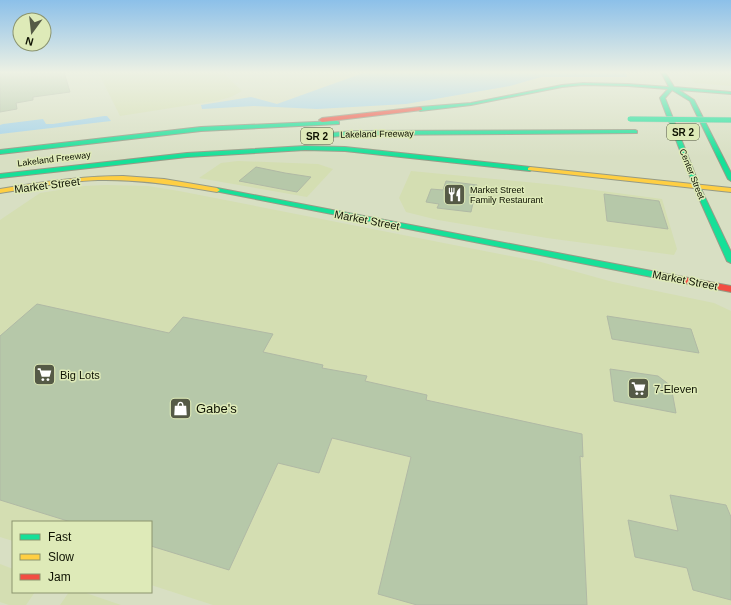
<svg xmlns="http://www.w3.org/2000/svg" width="731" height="605" font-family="Arial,sans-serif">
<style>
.built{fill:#d4deb2}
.water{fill:#a3d2ea}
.building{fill:#b6c8a9;stroke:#b0b9a5}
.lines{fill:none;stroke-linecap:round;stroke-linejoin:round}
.fast-casing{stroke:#969b86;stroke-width:2}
.slow-casing{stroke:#969b86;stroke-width:2}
.jam-casing{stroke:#969b86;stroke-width:2}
.fast{fill:#16e098;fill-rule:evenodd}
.slow{fill:#ffcf43;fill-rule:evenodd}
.jam{fill:#f24e42;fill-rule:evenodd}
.fast-bridge-casing{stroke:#bcc0b2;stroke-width:6;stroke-linecap:butt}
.fast-bridge{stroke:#16e098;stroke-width:5}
.labels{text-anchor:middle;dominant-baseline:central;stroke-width:3;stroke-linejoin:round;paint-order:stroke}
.far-street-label{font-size:9px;fill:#0e1202;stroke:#deeab8}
.far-poi-label{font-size:9px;fill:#0e1202;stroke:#deeab8;text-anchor:start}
.shield{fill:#deeab8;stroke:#4c5339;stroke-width:1}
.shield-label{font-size:10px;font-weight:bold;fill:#0e1202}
.street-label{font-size:11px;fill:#0e1202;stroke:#deeab8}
.poi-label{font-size:11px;fill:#0e1202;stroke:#deeab8;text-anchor:start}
.near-poi-label{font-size:13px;fill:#0e1202;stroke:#deeab8;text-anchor:start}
</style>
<rect width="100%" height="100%" fill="#d8dfc3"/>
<path class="built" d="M98,72H222L242,91L231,97L216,101L120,116Z
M687,72H731V86L695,83Z
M238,161L318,164L333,169L307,197L199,178L221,163Z
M411,171L557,185L662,199L677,249L674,255L547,238L438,220L406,212L399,198Z
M106,185L148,186L179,191L541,262L613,282L714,303L731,311V605H213L151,585V522H13V541L0,537V220L40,193L84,186Z
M0,564L13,569V592H35L26,605H9L0,602Z
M69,592H83L121,605H60Z"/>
<path class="water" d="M366,72H626L627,77H541L510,86L406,104L317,109L254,106L202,109L201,105L251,97L277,104Z
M104,116H107L111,121L0,134V125L3,124L43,119L46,124H53Z"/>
<path class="building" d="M0,72H64L70,92L33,97V100L16,103L17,109L0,112Z
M256,167L285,173L311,177L297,192L239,181Z
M446,181L477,185L471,212L437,208L439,204L426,202L431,189L443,190Z
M604,194L659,201L668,229L607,221Z
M37,304L169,333L183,317L273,334L263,352L323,365L322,368L367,376L365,381L427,395L426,400L582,434L583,457L580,456L587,605H417L378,594L411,457L332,438L319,473L278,463L229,570L151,546V522H71L0,500V336Z
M607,316L691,329L699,353L612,339Z
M610,369L658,376L671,386L676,413L614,401Z
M670,495L726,505L731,517V600L693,590L687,568L635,557L628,520L678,531Z"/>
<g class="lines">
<defs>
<path id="fast" d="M661,72H665L674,87L731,92V94L679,90L694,100L731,173V181L728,179L690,101L672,90L665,98L700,187L731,252V263L727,261L694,187L660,98L668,89L628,86L583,85L562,87L471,105L420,111L417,109L420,107L471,103L562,85L583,83L628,84L669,87Z
M337,121L339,122V124L201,131L0,154V150L201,127Z
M635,130L637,131V133L356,135L316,138L313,136L316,134L356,131Z
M305,146L345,147L530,167L533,169L530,171L345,151L305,150L187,157L0,178V174L187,153Z
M217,188L662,273L666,276L662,279L215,191L214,190Z"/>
<path id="slow" d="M530,167L731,188V192L528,170V168Z
M123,176L164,179L217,188L220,190L217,192C178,185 138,179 98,180C65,181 32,188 0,193V189C41,182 82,176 123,176Z"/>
<path id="jam" d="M420,107L422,108V110L322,122L319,120L322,118Z
M662,273L731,286V292L659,278L658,276L659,274Z"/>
</defs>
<use href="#fast" class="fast-casing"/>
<use href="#slow" class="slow-casing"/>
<use href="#jam" class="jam-casing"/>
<use href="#fast" class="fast"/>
<use href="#slow" class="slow"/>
<use href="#jam" class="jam"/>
<defs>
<path id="fast-bridge" d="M630,119L731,120"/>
</defs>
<use href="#fast-bridge" class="fast-bridge-casing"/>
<use href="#fast-bridge" class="fast-bridge"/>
</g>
<linearGradient id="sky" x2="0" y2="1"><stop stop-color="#8cc0e9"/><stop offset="0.46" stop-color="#edf1e4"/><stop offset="1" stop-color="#edf1e4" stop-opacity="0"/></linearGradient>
<rect width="731" height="157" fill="url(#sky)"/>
<defs>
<symbol id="restaurant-square" viewBox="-11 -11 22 22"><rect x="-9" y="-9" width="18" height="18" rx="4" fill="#555a46" stroke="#deeab8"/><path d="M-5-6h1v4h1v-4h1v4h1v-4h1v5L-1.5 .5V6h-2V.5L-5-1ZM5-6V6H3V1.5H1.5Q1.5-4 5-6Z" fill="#fff"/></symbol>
<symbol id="supermarket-square" viewBox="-11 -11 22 22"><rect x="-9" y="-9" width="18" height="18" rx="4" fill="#555a46" stroke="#deeab8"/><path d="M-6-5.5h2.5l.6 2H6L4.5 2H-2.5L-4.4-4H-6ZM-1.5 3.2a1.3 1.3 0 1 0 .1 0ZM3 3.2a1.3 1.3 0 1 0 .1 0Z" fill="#fff"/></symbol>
<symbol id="shop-square" viewBox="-11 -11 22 22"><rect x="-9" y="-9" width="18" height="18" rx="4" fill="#555a46" stroke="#deeab8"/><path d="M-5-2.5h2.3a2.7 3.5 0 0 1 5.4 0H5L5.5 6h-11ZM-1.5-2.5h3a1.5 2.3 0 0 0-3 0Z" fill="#fff"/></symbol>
</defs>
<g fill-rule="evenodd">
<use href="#restaurant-square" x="442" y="182" width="25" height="25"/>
<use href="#supermarket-square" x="32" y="362" width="25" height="25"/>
<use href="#supermarket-square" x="626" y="376" width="25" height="25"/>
<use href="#shop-square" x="168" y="396" width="25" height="25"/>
</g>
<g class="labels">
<g class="far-street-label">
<text transform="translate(377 134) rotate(-1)">Lakeland Freeway</text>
<text transform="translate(54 159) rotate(-7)">Lakeland Freeway</text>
<text transform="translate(692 174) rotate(68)">Center Street</text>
</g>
<g class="far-poi-label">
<text x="470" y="190">Market Street<tspan x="470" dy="10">Family Restaurant</tspan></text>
</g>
<g class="shield">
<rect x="667" y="124" width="32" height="16" rx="3"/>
<rect x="301" y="128" width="32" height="16" rx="3"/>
</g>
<g class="shield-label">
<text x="683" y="132">SR 2</text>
<text x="317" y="136">SR 2</text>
</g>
<g class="street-label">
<text transform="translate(47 185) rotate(-7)">Market Street</text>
<text transform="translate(367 220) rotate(11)">Market Street</text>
<text transform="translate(685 280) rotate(11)">Market Street</text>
</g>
<g class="poi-label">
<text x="60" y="375">Big Lots</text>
<text x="654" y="389">7-Eleven</text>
</g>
<g class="near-poi-label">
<text x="196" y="408">Gabe's</text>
</g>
</g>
<rect x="12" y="521" width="140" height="72" fill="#deeab8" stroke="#8b946f"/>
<rect x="20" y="534" width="20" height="6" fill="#16e098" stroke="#8b946f"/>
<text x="48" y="541" font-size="12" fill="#0e1202">Fast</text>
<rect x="20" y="554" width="20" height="6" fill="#ffcf43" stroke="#8b946f"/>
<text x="48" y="561" font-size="12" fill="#0e1202">Slow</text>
<rect x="20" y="574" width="20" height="6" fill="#f24e42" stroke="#8b946f"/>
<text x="48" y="581" font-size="12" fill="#0e1202">Jam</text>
<g transform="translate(32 32) rotate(195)"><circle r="19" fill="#deeab8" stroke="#8b946f"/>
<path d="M0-3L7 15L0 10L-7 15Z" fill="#555a46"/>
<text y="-6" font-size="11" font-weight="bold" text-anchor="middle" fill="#0e1202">N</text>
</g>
</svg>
